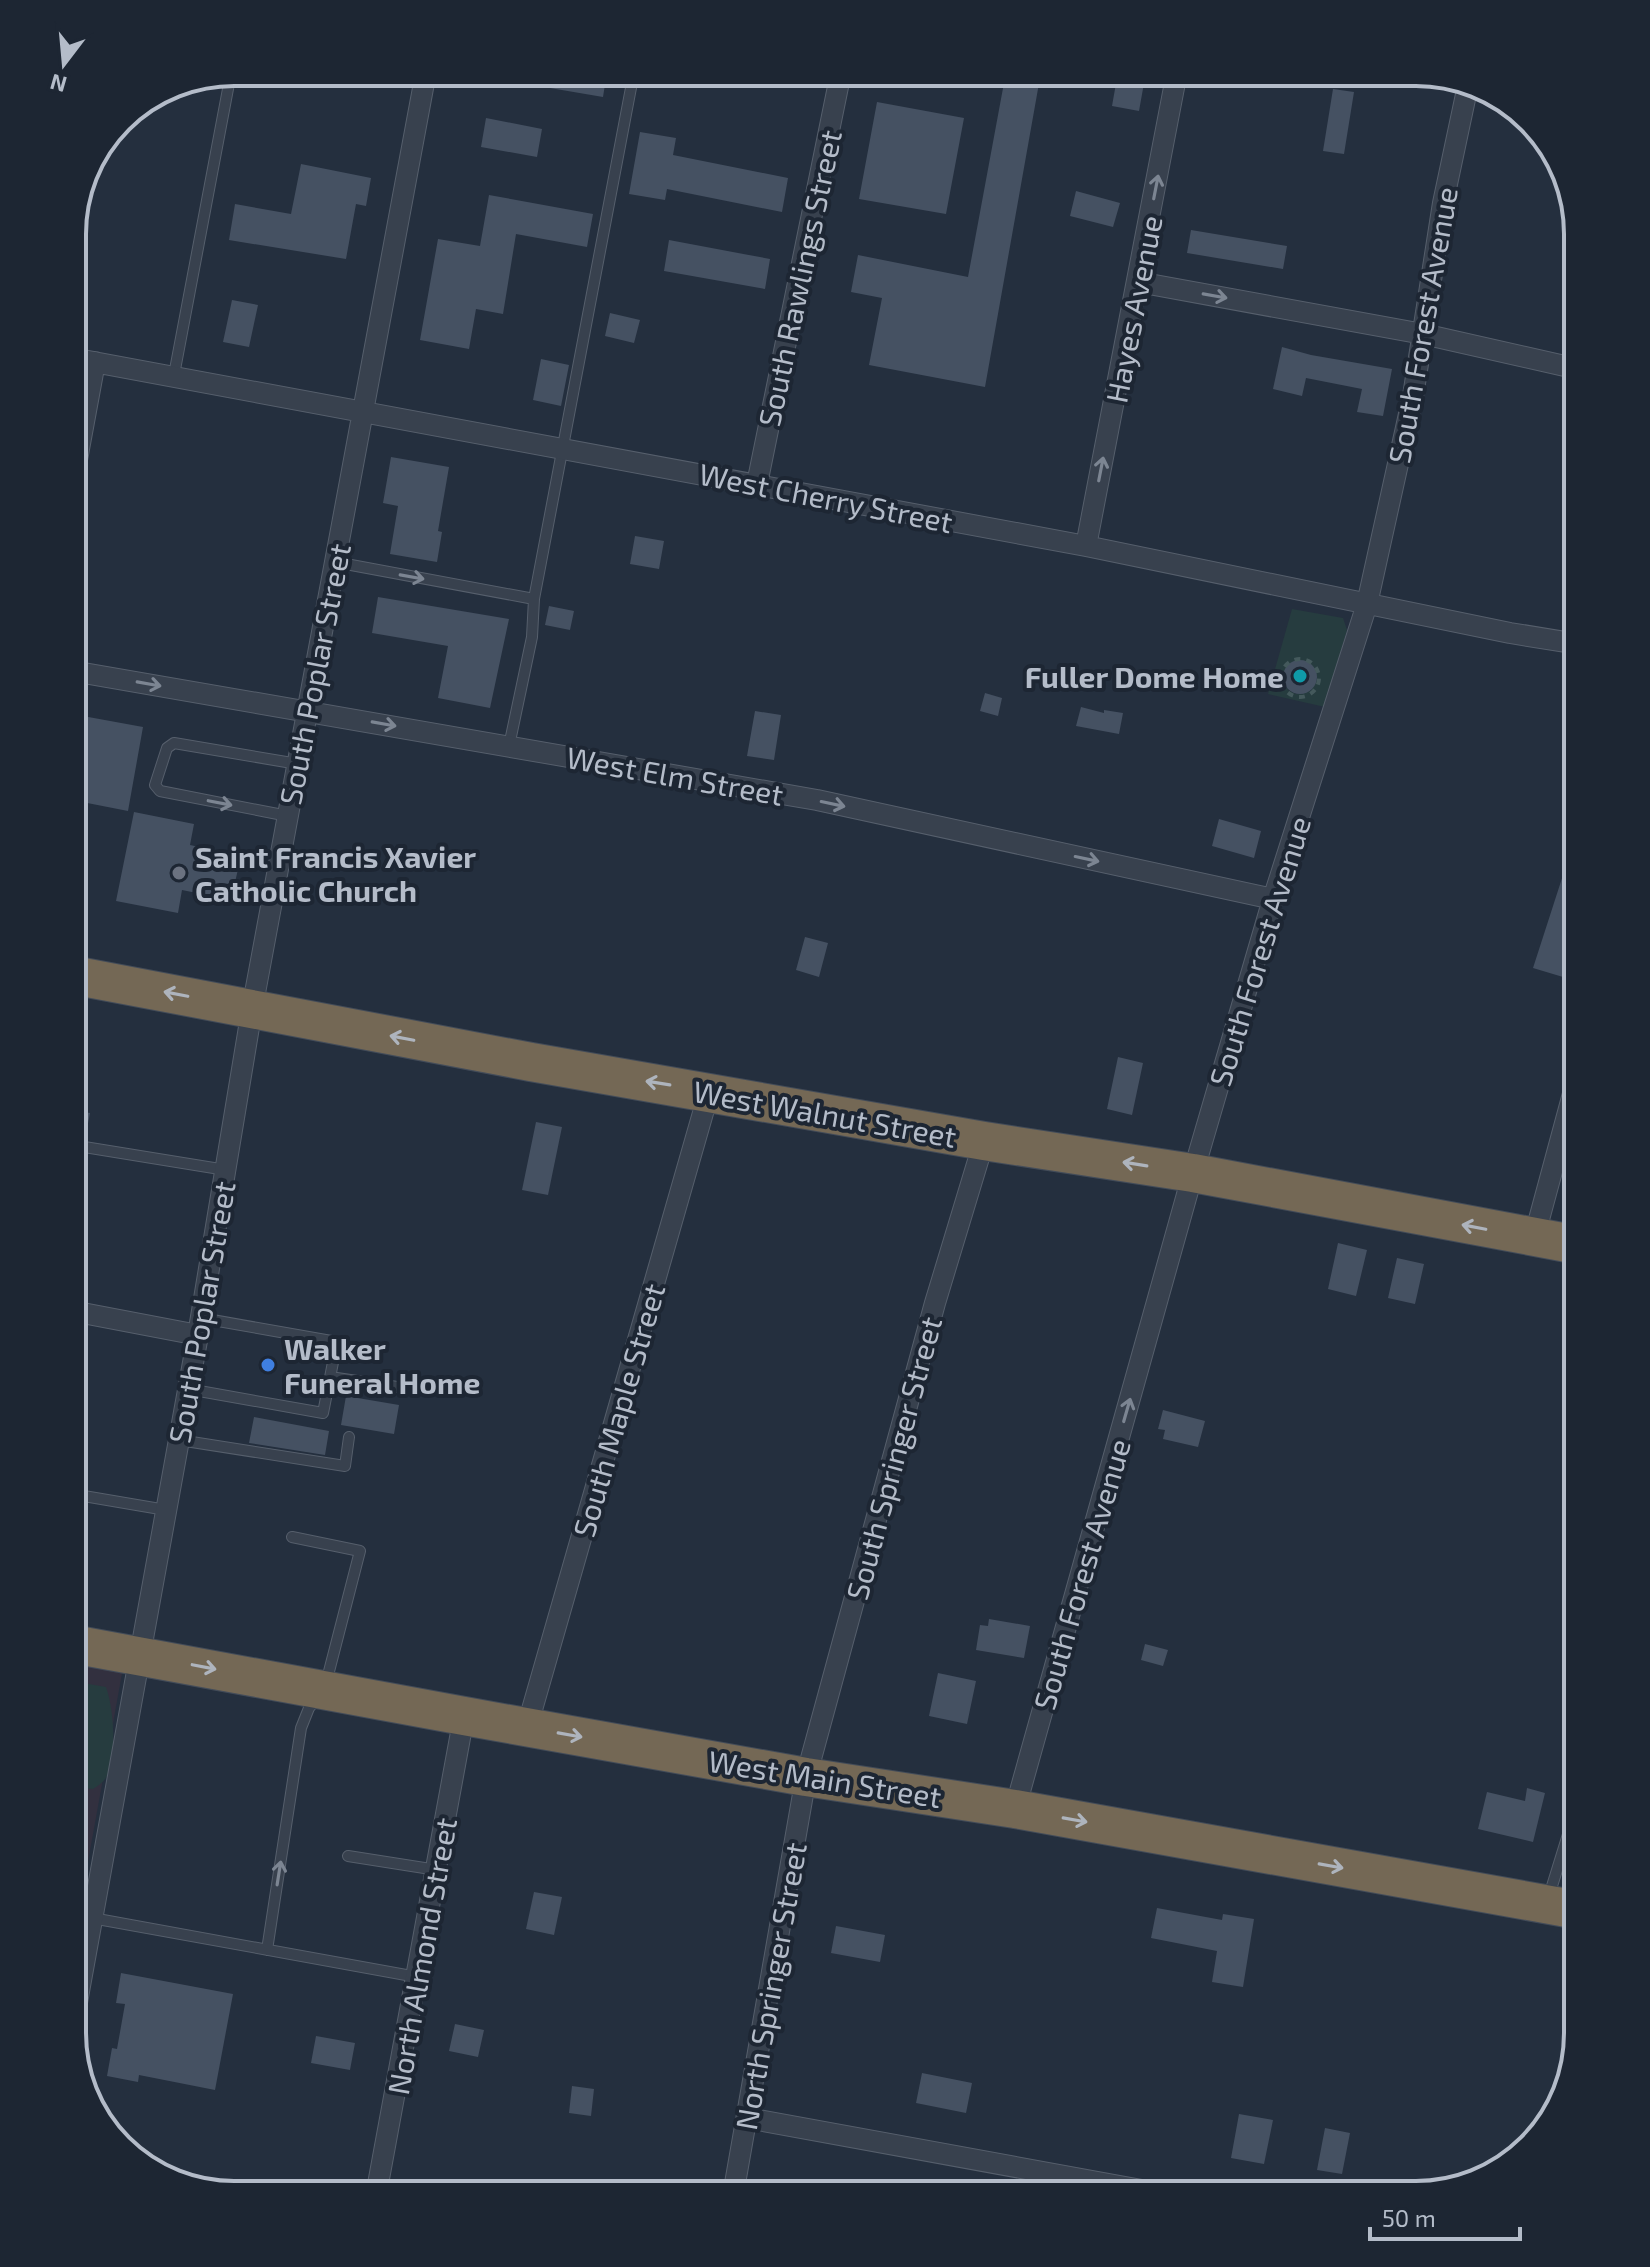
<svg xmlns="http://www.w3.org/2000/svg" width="1650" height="2267" font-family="'Exo 2',sans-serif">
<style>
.medical{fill:#32303f}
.green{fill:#263c3f;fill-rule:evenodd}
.building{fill:#455162}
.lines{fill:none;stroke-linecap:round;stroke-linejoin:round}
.lane-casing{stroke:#565f6c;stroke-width:12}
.street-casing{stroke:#565f6c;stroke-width:22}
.highway-casing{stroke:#434c59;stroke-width:40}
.path{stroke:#44595c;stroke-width:4;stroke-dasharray:6 6;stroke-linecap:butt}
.lane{stroke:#38414e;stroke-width:10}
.street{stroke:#38414e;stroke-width:20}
.highway{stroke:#746855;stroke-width:38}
.oneway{stroke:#7c8592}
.oneway2{stroke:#aeb4bd}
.culture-dot{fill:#0f9aa8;stroke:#1d2633;stroke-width:3}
.worship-dot{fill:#6b7280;stroke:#1d2633;stroke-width:3}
.shop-dot{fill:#3f7fe0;stroke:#1d2633;stroke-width:3}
.labels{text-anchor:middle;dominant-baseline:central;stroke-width:8;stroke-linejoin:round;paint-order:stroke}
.street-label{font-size:30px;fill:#b4bcc9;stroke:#1d2633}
.poi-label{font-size:30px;font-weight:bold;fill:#b4bcc9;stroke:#1d2633;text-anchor:start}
.rim{fill:none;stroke:#b4bcc9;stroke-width:4}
</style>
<rect width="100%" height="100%" fill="#242f3e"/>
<path class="medical" d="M72,1659L123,1668L72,1950Z"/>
<path class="green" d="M1292,609L1343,618L1347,630L1325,707L1268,694ZM1301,660L1314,669L1317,679L1311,690L1296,694L1288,690L1283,678L1287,666Z
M72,1681L106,1687C114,1709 117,1755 107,1776C104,1782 99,1785 93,1789L72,1787Z"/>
<path class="building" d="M510,72H607L603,97L509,81Z
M1006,72H1041L985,387L869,365L882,298L851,292L858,255L968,277Z
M1118,72H1146L1139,111L1112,106Z
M1333,89L1354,92L1344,154L1323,151Z
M877,102L964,118L946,214L859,199Z
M486,118L542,129L537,157L481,147Z
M640,132L676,138L673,155L788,178L782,212L667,189L665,200L629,194Z
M301,164L371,178L366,206L356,204L346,259L229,240L235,204L291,214Z
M1076,191L1120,203L1113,227L1070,216Z
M489,195L593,214L587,247L516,234L503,314L476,309L469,349L420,340L438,239L480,246Z
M1191,230L1287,246L1283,269L1187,253Z
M669,240L770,259L765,289L664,271Z
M232,300L258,305L249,347L223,342Z
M610,313L640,320L634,343L605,336Z
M1282,347L1311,355L1392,369L1383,416L1357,412L1362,389L1306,378L1302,396L1273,389Z
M541,359L569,365L561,406L533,400Z
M391,457L449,467L438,531L442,532L437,562L390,554L398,506L383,503Z
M635,536L664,541L659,569L630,564Z
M378,597L509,619L490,708L438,698L448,646L372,633Z
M549,606L574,611L570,630L545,625Z
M1283 677a17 17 0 1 1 34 0a17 17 0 1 1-34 0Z
M985,693L1002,698L998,716L980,711Z
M1081,707L1104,713V710L1123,713L1119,734L1076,726Z
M755,711L781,715L774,760L747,756Z
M72,714L143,727L128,811L72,800Z
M134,812L194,824L190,845L241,856L231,900L182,890L178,913L116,901Z
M1219,819L1261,831L1254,858L1212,846Z
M1574,841H1578V964L1573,980L1533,968Z
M805,937L828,943L819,977L796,970Z
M1118,1057L1143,1063L1132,1115L1107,1109Z
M72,1110L90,1113L85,1139L72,1137Z
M536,1122L562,1127L548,1195L522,1190Z
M1338,1243L1367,1250L1356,1296L1328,1289Z
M1397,1258L1424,1264L1415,1304L1388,1298Z
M346,1396L399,1405L394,1434L341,1425Z
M1163,1410L1205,1421L1198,1447L1163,1439L1165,1430L1158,1429Z
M254,1417L329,1431L325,1455L249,1443Z
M989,1619L1030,1626L1024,1658L976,1650L980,1625L988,1626Z
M1145,1644L1168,1650L1163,1666L1141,1660Z
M938,1673L976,1681L967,1724L929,1716Z
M1527,1788L1545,1793L1533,1842L1478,1829L1487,1792L1525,1801Z
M534,1892L562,1897L554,1935L526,1929Z
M1157,1908L1222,1920L1223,1914L1254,1919L1243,1987L1212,1982L1217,1951L1151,1938Z
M836,1926L885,1935L880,1962L831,1953Z
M121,1973L233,1994L215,2090L139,2075L138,2082L107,2076L112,2048L117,2049L125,2004L116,2003Z
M455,2024L484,2030L478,2057L449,2051Z
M316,2036L355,2043L350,2070L311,2063Z
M922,2073L972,2083L966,2113L916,2103Z
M572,2086L594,2089L591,2116L569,2113Z
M1239,2114L1273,2120L1264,2164L1231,2158Z
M1325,2128L1350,2133L1342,2174L1317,2170Z"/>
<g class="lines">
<defs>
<path id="lane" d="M174,375L231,73
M335,562L534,599
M509,746L532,637L534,599L634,72
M288,816L160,791L155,785L167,748L174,743L298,764
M72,1145L226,1170
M330,1377L404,1388
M188,1389L323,1413L337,1342L201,1318
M179,1440L345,1466L349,1437
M72,1494L166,1510
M292,1537L360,1551L326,1683
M348,1856L437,1870
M1548,1899L1578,1802
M92,1918L417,1977
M267,1950L301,1728L309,1708L318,1697"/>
<path id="street" d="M72,234L79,197
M1138,282L1423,334L1578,369
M72,358L1086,546L1510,633L1578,644
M757,484L841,72
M72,487L95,362
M1086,546L1177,72
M72,671L817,800L1273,899
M1534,1238L1578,1075
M72,1311L198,1335
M527,1727L709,1092
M1015,1809L1193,1173L1273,899L1367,604L1413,396L1443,203L1468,85
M72,2030L198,1335L252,1009L426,72
M747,2118L1169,2195
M376,2195L464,1716
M733,2195L806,1777L935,1303L984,1141"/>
<path id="highway" d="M72,975L531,1062L984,1141L1193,1173L1578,1245
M72,1644L464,1716L806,1777L1015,1809L1578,1910"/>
</defs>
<use href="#lane" class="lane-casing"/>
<use href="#street" class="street-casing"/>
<use href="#highway" class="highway-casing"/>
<path class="path" d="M1281 678a19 19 0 1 1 38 0a19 19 0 1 1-38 0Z"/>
<use href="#lane" class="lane"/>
<use href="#street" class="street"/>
<use href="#highway" class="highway"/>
</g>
<defs><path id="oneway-shaft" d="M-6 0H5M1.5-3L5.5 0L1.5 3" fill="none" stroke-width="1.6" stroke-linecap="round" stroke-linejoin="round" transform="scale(2)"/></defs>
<g class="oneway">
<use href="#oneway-shaft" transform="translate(1156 187) rotate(-79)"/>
<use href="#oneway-shaft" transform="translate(1215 296) rotate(10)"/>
<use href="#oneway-shaft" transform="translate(1101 469) rotate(-79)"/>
<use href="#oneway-shaft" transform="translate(412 577) rotate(10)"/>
<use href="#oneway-shaft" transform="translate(149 684) rotate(10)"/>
<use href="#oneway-shaft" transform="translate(384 724) rotate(10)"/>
<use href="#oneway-shaft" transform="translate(220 803) rotate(11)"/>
<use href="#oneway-shaft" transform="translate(833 804) rotate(12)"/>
<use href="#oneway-shaft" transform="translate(1087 859) rotate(12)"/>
<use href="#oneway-shaft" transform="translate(1127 1410) rotate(-74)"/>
<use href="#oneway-shaft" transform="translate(279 1873) rotate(-81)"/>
</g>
<g class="oneway2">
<use href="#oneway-shaft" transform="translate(176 994) rotate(-169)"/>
<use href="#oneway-shaft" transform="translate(402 1038) rotate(-169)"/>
<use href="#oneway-shaft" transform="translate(658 1083) rotate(-171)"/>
<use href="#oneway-shaft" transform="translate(1135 1164) rotate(-171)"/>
<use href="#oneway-shaft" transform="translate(1474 1227) rotate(-169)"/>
<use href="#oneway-shaft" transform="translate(204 1667) rotate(11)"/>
<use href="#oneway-shaft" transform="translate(570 1735) rotate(10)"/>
<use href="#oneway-shaft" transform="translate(1075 1820) rotate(10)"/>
<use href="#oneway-shaft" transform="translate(1331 1866) rotate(10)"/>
</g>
<circle class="culture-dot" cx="1300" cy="676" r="8"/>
<circle class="worship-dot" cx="179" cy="873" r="8"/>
<circle class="shop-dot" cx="268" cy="1365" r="8"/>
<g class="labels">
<g class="street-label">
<text transform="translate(799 278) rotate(-78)">South Rawlings Street</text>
<text transform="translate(1133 309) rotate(-79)">Hayes Avenue</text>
<text transform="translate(1422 325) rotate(-80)">South Forest Avenue</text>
<text transform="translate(826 497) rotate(11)">West Cherry Street</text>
<text transform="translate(314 674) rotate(-79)">South Poplar Street</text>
<text transform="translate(675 775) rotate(10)">West Elm Street</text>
<text transform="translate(1259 951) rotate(-73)">South Forest Avenue</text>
<text transform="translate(825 1113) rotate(10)">West Walnut Street</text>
<text transform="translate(201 1312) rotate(-80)">South Poplar Street</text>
<text transform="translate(618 1410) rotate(-74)">South Maple Street</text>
<text transform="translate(893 1458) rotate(-75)">South Springer Street</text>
<text transform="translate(1081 1574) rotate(-74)">South Forest Avenue</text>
<text transform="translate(825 1778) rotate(9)">West Main Street</text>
<text transform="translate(421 1956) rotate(-80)">North Almond Street</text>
<text transform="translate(770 1986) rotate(-80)">North Springer Street</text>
</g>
<g class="poi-label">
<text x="1284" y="676" text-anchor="end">Fuller Dome Home</text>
<text x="195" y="856">Saint Francis Xavier<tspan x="195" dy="34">Catholic Church</tspan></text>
<text x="284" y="1348">Walker<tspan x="284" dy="34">Funeral Home</tspan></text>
</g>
</g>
<path d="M0 0H1650V2267H0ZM234 86H1416A148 148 0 0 1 1564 234V2033A148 148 0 0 1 1416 2181H234A148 148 0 0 1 86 2033V234A148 148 0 0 1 234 86Z" fill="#1d2633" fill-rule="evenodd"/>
<path class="rim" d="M234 86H1416A148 148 0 0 1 1564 234V2033A148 148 0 0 1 1416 2181H234A148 148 0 0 1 86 2033V234A148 148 0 0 1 234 86Z"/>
<g transform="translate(64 64) rotate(196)" stroke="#1d2633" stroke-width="6" paint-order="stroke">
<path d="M0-6L14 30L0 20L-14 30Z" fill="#b4bcc9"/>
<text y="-12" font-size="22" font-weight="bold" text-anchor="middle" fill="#b4bcc9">N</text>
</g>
<path d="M1370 2227v12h150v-12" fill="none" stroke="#b4bcc9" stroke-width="4"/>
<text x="1382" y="2227" font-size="24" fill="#b4bcc9" stroke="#1d2633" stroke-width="6" paint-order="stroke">50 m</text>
</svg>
